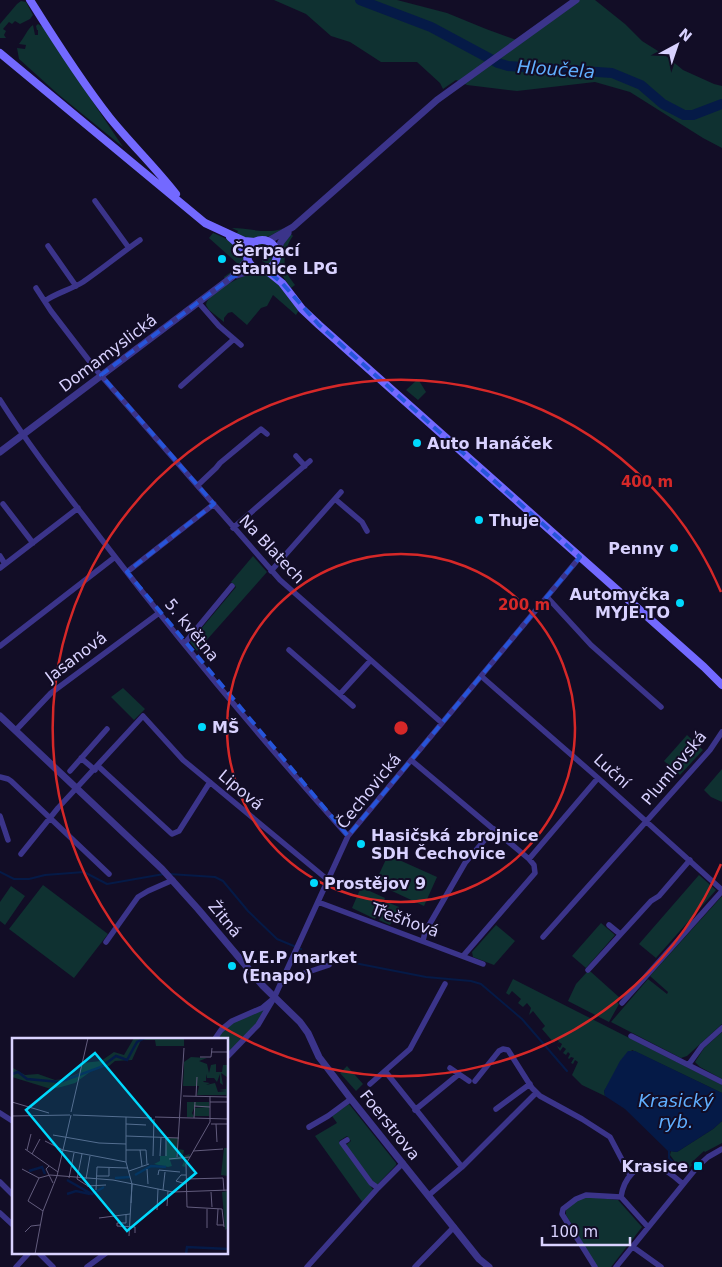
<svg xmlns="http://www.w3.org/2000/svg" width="722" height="1267" font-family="'DejaVu Sans',sans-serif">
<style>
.green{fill:#0f3131}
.water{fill:#051a47}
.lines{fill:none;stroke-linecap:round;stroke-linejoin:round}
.stream{stroke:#051a47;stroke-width:2}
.river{stroke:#051a47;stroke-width:10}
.minor{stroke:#3b348a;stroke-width:5.5}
.tertiary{stroke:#3b348a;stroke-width:7}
.secondary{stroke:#7369ff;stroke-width:8}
.marked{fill:none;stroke:#2655da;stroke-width:4;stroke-dasharray:10 6;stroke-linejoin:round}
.ring{fill:none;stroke:#d62828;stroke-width:2.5}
.poi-dot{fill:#00d9fd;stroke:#120d26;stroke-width:2}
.labels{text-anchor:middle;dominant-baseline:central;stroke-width:4;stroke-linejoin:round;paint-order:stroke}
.poi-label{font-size:16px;font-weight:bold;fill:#d9d2ff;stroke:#120d26;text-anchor:start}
.street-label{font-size:16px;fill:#d9d2ff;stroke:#120d26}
.water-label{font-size:18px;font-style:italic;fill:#60afff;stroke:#120d26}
.inset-river{fill:none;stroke:#051a47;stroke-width:2.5}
.inset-road{fill:none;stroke:#625c7d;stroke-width:1}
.view{fill:#00d9fd;fill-opacity:0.15;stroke:#00d9fd;stroke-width:2.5}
.inset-edge{fill:none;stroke:#d9d2ff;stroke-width:2.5}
.centre{fill:#d62828;stroke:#120d26;stroke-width:2.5}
.ring-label{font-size:15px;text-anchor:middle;font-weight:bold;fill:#d62828;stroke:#120d26;stroke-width:4;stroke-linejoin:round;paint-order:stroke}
</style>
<rect width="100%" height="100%" fill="#120d26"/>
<path class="green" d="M274,0H397L447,13L486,29L522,42L579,0H595L625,24L642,41L666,56L683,70L714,84L722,86V148L703,138L630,92L595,82L517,91L467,85L456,80L443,89L440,83L417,62H381L350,42L331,36L306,14Z
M21,1L26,2L33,15L30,19L20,24L15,21L12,24L9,22L3,29L6,31L4,35L6,38H0V24L17,4Z
M38,24L43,27L123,147L59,95L19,59L17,48L25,49L26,45L19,44C24,38 28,28 33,25L35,35H38V30H37L36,26Z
M232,228C249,228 268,235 284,228C266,239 257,243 236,236L238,231Z
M213,233C222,236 249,249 243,262C240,268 231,274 225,279L224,277L238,267V264L209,238Z
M291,234L293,236C287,243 282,261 286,271C288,276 292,281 295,285L291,288C273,264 274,257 291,234Z
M259,244L266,245L272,250L273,259L270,263H266L262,261V249L254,247Z
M256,271L267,273L273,278L299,310L296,315L273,295L267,306L261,308L247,325L232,312L228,313L224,318V322L209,310L206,305C208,291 243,276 256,271Z
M418,379L426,392L418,400L406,390Z
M253,556L267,572L197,651L190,642L236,587L231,582Z
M123,688L145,709L134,720L111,697Z
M687,735L703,750L680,775L664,761Z
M722,769V802L711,797L704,790Z
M388,855L437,877L424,906L375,883Z
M699,875L716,890L656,958L639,944Z
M43,885L108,934L74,978L9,929Z
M11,886L25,896L5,925L0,921V902Z
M361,887L385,898L375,919L352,908Z
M722,896V1024L687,1056L681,1058L611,1022L648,979L667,994L668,992L650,976Z
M387,902L399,907L390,925L379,920Z
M601,923L615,935L586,968L572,956Z
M496,925L515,941L494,965L473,957L472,952Z
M587,972H591L620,998L617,1002L619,1004L609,1022L568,1001L576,984Z
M513,979L722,1085V1093L632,1050L604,1091L605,1096L582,1085L572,1075L578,1062L575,1060L573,1064L571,1063L574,1058L571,1057L569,1059L568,1058L570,1054L568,1052L566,1055L563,1053L566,1049L563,1047L560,1051L557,1046L560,1048L562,1044L559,1042L557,1045L559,1041L556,1039L554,1043L542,1029L545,1026L533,1011L529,1015L531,1008L527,1003L523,1007L518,1003L521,999L512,991L509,995L506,993Z
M262,1008L267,1012L228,1056V1040H214L232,1021Z
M722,1032V1079L700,1067L695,1062L704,1048Z
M347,1066L363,1084L356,1091L340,1073Z
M349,1104L396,1163V1165L378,1184L375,1185L346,1145L351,1141L347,1136L339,1141L374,1191L363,1203L315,1136L337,1123L332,1116Z
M722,1121V1143L705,1152L704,1151L691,1163L692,1165L686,1173L674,1165L676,1163L670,1155L671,1151L677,1152L713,1129Z
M589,1197L618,1200L642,1227L611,1267H597L566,1215V1209L576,1200Z"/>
<path class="water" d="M628,1051H635L722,1093V1121L713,1129L677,1152L668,1151L625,1109L605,1096L604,1091L620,1061Z"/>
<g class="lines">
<path class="stream" d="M0,872L14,879H29L45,875L84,872L107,884L164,874
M169,874L215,877L223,881L248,911L277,939L301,949
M339,960L426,977L471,981L481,984L522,1019L567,1071
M669,1150V1158L675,1164"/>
<path class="river" d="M360,0L431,27L498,63L508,66L612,73L641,85L663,104L684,115H693L722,104"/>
<path class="minor" d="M95,201L129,248
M48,246L76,286
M36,288L51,311L97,371L280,580L442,723
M45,301C56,293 70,290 83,282C102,269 120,254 140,240
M198,302L219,326L241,345
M181,386L234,339
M0,400C31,449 67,494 102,540C180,642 263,741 348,836
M296,456L305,466
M198,485L216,468L220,463L261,429L267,434
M335,499L362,522L367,531
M3,504L33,543
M233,528L310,461
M0,556L5,564
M0,568L78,508
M271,571L341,492
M127,572L214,504
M547,597L591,645L661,707
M184,644L232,586
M0,646L115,557
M289,650L353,706
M481,676L598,778L722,890
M340,694L370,661
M16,730L51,693L159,613
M81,758L95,770
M411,760L529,859L534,865L535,873L463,956
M98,766L172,834L179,831L210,782
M70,771L107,729
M0,777L8,779L11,781L109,874
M0,816L8,840
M21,854L58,808L143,716L183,760L328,880
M529,859L598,778
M318,902L483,964
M609,925L620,934
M543,937L710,750L722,732
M423,941L425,932L465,863L494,829
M106,942L138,897L148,891L173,880
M588,970L651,901L659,896L690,860
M281,981L329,965
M274,998L348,836L580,557
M622,1003L722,891
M631,1036L722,1082
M214,1040L221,1030L232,1021L262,1008L274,998L258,1025L228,1056
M689,1064L702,1046L722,1028
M450,1068L469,1081
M385,1071L462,1167
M475,1081L499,1051L503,1049L508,1050L532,1088L540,1096L582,1119L610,1137L630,1175
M370,1084L410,1049L445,984
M496,1109L530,1084
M415,1110L459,1074
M0,1113L14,1122
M309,1127L328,1116L351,1099
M347,1140L342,1143L371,1183L378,1188
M0,1182L14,1196
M429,1195L462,1167L536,1093
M621,1197C623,1181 637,1160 656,1166C666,1169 675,1177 683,1184
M0,1213L14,1226
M633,1247L661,1267
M39,1253L53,1267
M16,1267L29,1253
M87,1267L106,1253
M307,1267L378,1188L403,1163
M415,1267L454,1227
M595,1267L562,1214L563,1209L576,1199L586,1195L621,1197L648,1227
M616,1267L698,1166L708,1157L722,1149"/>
<path class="tertiary" d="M268,241L293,227L437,100L576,0
M277,251L281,242L288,233
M237,275L256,269
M0,452L232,277L248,259
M0,716L162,869L198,909L263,986L300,1022L308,1033L319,1057L351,1099L479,1259L489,1267"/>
<path class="secondary" d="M30,0C55,40 81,81 110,118C131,144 155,167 176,194
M0,53L205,223L244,241L255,242
M230,237L247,252
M247 255a15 15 0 1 1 30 0a15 15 0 1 1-30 0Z
M266,270L282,283L302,309L319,325L704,667L722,685"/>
</g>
<path class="marked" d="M256,269L266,270L282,283L319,325L580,557L348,836L127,572L214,504L101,375L232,277Z"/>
<g class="ring">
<circle cx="401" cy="728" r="174"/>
<path d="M721 864A348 348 0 1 1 721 592"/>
</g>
<g class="poi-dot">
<circle cx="222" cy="259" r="5"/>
<circle cx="417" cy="443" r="5"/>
<circle cx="479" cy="520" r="5"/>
<circle cx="674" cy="548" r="5"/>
<circle cx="680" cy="603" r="5"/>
<circle cx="202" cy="727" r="5"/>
<circle cx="361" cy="844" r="5"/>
<circle cx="314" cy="883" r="5"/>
<circle cx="232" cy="966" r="5"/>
<rect x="693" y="1161" width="10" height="10" rx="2.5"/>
</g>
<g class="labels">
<g class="poi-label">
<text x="232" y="250">Čerpací<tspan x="232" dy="18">stanice LPG</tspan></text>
<text x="427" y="443">Auto Hanáček</text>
<text x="489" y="520">Thuje</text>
<text x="664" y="548" text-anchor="end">Penny</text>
<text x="670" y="594" text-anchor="end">Automyčka<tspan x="670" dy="18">MYJE.TO</tspan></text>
<text x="212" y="727">MŠ</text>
<text x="371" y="835">Hasičská zbrojnice<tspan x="371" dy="18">SDH Čechovice</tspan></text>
<text x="324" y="883">Prostějov 9</text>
<text x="242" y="957">V.E.P market<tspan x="242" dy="18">(Enapo)</tspan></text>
<text x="688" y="1166" text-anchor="end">Krasice</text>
</g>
<g class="street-label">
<text transform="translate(108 353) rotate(-37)">Domamyslická</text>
<text transform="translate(272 549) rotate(47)">Na Blatech</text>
<text transform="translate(192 630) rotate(51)">5. května</text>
<text transform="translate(76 657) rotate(-37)">Jasanová</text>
<text transform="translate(674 768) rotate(-50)">Plumlovská</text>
<text transform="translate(612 771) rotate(42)">Luční</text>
<text transform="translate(241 790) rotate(40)">Lipová</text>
<text transform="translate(369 791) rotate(-51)">Čechovická</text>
<text transform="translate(225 919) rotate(50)">Žitná</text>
<text transform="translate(405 920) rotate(20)">Třešňová</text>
<text transform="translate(390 1125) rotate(51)">Foerstrova</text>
</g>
<g class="water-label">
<text transform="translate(556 69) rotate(4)">Hloučela</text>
<text x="676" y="1100">Krasický<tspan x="676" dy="21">ryb.</tspan></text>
</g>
</g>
<g transform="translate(12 1038)">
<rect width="216" height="216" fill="#120d26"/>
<path d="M122,0H172V8H144L143,2H129L120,22L103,23L97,28L82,31L63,45L49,49L39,51L0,39L1,30L13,37L26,36L43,42L52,41L67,35L70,25L89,23L102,14L112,17ZM179,19L195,20L187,23L195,26L197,35L199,27L204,26V34H210L211,27H216V64L214,57H185L187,48H171L172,31L179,32L172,31V24ZM209,35L215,39L214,51L207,52L214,53L206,54L203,45L194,47L198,45L192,44L191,43H194V36L195,40H202L205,44L208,36V45L211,47ZM175,64H197V78H182L183,70L193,69L183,68L180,75L182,79H175ZM155,100H166L164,119L168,118L166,111L172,112L171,118L178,116L173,129L170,128L173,121L158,122L160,128L156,129L142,126L148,123V118H153ZM212,110H216V138L209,137ZM216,153L217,189L213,192L210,154Z" fill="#0f3131" fill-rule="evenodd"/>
<path class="inset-river" d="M0,36L6,34L15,41L48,44L89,29L104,18L115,22L125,4L133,0M17,133L30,129L33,136M123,137L139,128L154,129M103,140L118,139M55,142L80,156L92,149M55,156L64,153L78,156M174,216L175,209L217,211"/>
<path class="inset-road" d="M199,14H217M188,19H199L200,10M171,58L216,59M184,58L185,39M198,58V84L174,126L175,169L210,171L212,189M0,64L37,75M198,64H217M182,68L198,69M59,74L76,0M61,77L140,80M0,78L58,77M114,79V124L120,146M143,79L217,81M182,80L183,64M114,86L134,87M199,86H217M204,86L205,104M41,97L87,105L114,106M114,98L167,100M33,103L51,112L114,124M13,111L46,134M15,112L19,96M114,112H134L135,126M128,112L130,128M181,113L211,111M20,116L28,101M70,116L65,141L82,152M141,118L142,81M148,118L149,99M154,118V99M165,119L172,10M157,121L178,119M37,128L34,131L41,145M10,131L27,140L38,137L101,142L161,154L217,152M135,131L136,146M117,133L137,126M146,137L147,132L168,134M174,137H169L164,143L174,146M85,138H97V130M27,140L16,163L31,173M57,140L62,115M74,141L78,118M174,141L211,140L212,153M75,148L94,147M84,152L85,129L116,130M151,152L153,134M199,154L200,169M155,168L156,153M206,171L205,187H212M145,172L146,151M87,180L118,176M105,188L123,189V195M105,188V185H114V177M195,190V171M13,194L19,188L28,187M117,198L120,146L119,165M23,216L31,173L45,138L59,77"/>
<path class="view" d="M83,15L184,135L115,193L14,72Z"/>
<rect width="216" height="216" class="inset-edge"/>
</g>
<circle cx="401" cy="728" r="8" class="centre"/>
<g class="ring-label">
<text x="647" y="487">400 m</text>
<text x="524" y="610">200 m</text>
</g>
<g transform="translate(677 45) rotate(40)" stroke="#120d26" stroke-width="4" paint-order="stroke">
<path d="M0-4L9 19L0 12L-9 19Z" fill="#d9d2ff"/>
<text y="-8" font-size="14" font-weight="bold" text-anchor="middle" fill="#d9d2ff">N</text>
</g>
<path d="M542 1237v8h88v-8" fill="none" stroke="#d9d2ff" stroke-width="2.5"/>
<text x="550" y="1237" font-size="15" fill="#d9d2ff" stroke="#120d26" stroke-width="4" paint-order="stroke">100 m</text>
</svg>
